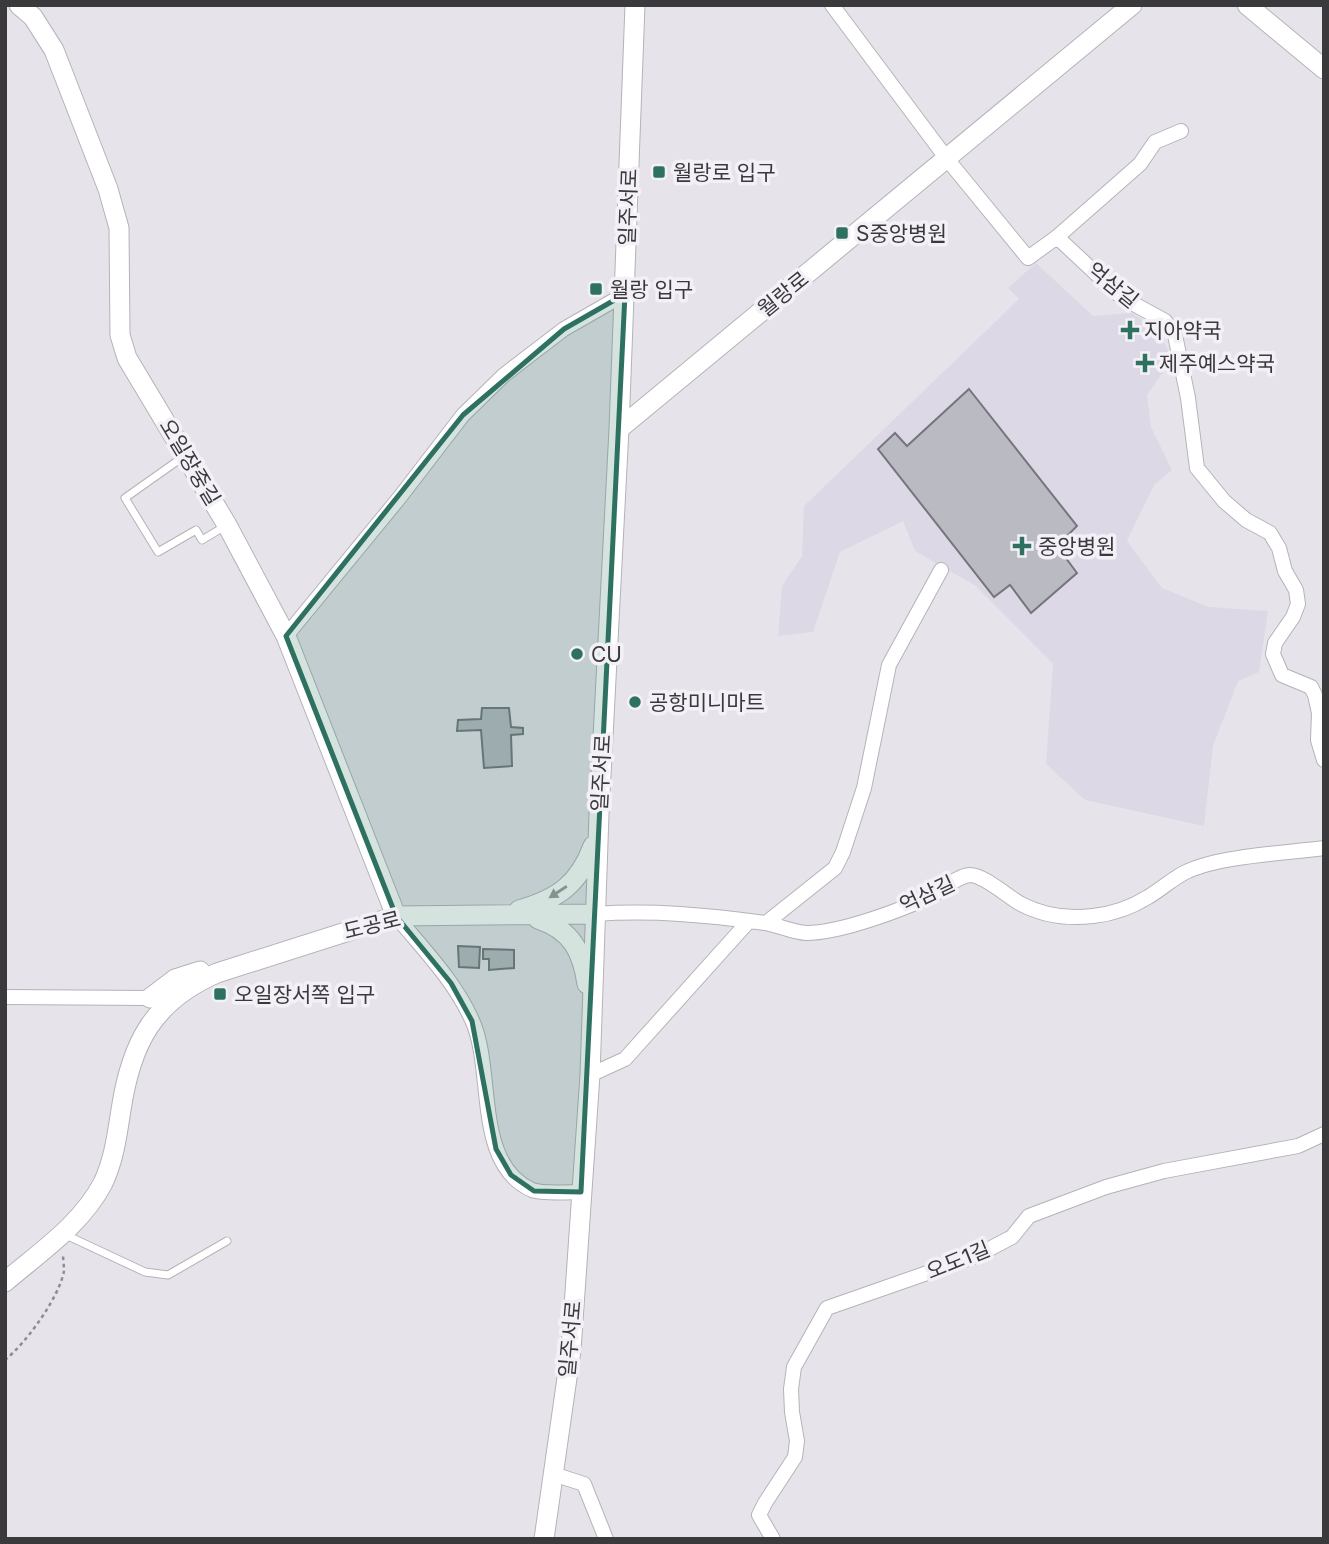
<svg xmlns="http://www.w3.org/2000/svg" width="1329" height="1544" font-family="Inter,'Noto Sans KR',sans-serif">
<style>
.built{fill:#ddd8e5}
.building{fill:#babbc2;stroke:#75767c;stroke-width:2}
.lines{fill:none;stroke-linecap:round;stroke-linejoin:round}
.lane-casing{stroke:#b5b2b8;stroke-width:9}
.street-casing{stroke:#b5b2b8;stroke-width:16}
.secondary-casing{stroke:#b5b2b8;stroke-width:21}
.path{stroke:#8d8c90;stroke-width:2.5;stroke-dasharray:3.5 3.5;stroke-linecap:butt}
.lane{stroke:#fff;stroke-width:7}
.street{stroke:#fff;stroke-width:14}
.secondary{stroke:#fff;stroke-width:19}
.oneway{fill:#9c9c9d}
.marked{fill:#2e7161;fill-opacity:0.2;stroke:#2e7161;stroke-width:5;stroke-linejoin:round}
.poi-dot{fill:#2e7161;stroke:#f3f1f7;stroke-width:2.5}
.labels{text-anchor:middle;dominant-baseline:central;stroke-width:7;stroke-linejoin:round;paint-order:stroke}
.poi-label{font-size:21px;fill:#3a393b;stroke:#f3f1f7;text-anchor:start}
.street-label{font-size:21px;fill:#3a393b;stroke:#f3f1f7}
</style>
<rect width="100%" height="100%" fill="#e6e4ea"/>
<path class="built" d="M1036,263L1093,316L1132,313L1160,333L1172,359L1147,395L1151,427L1172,470L1154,485L1127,541L1162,588L1209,607L1268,611L1259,672L1238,681L1213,746L1204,826L1085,800L1046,764L1053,664L976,586L915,551L903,521L840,552L813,632L778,636L782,586L802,556L804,506L1019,299L1008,288Z"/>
<path class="building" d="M969,389L1077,526L1057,546L1077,573L1031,613L1010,585L994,597L878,449L895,433L907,446Z
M482,708H509L511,727L523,728V734L511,735L512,766L484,768L481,730L457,731L458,720L481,719Z
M458,946L480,947L479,968L459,967Z
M483,949L514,950V968L489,970V959H483Z"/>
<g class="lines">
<defs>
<path id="lane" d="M183,457L125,498L158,552L196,530L202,540L227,525
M66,1235L145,1272L168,1275L227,1241"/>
<path id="street" d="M832,5L947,159L1028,258L1057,237L1140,164L1155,142L1181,131
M1057,237L1121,297L1165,321L1175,335L1188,398L1197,468L1224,501L1246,520L1270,533L1279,548L1285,571L1296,590L1298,604L1293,617L1275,643L1273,654L1282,675L1311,687L1315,695L1319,713L1318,740L1324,760
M286,636L400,497L463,415L504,375L564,329L625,294
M595,914C653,910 707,915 765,923C778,925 792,932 806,933C840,933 902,910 933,895C944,889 957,876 970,875C984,875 1008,897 1021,904C1044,916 1068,919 1093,916C1112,914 1132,907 1148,897C1162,889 1174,877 1188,871C1220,856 1286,853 1324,848
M396,916C423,949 454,980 472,1020C495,1070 473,1164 532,1190C542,1194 569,1192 581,1192
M766,923L835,868L843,852L864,788L889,665L941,570
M5,997L150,998L157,1002
M590,1075L625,1059L748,922
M553,1474L584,1484L606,1539
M773,1539L759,1515L765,1503L795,1457L797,1441L792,1412L791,1389L794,1367L827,1308L976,1256L1012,1237L1029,1216L1106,1187L1164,1171L1298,1146L1324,1134"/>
<path id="secondary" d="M19,5L33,17L54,50L108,189L119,228L120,335L127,358L227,525L286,636L396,916
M1247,5L1324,69
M619,429L1132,5
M519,910C558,899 579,884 593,846
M538,919C571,930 582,950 587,984
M150,998L175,979L200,971
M5,1282C40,1252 81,1225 103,1183C114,1160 117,1135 121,1110C131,1043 153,1001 217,973L396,916L595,914
M544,1539L571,1350L590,1075L599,814L619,429L635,5"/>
</defs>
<use href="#lane" class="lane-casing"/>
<use href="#street" class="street-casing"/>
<use href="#secondary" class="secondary-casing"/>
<path class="path" d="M5,1360C26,1343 59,1298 64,1271C64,1266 63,1259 63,1254"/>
<use href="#lane" class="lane"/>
<use href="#street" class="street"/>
<use href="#secondary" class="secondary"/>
</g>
<defs><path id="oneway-solid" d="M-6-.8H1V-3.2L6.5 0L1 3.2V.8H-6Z" transform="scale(1.75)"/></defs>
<use class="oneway" href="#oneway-solid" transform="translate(558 892) rotate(147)"/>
<path class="marked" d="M625,294L581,1192L534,1191L511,1175L496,1149L472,1021L451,983L396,916L286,636L463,415L564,329Z"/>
<g class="poi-dot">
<rect x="652" y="165" width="14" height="14" rx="3.5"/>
<rect x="835" y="226" width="14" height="14" rx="3.5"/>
<rect x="589" y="282" width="14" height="14" rx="3.5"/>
<path d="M1126.5 319.5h7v7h7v7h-7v7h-7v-7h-7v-7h7z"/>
<path d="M1141.5 352.5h7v7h7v7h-7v7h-7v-7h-7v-7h7z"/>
<path d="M1018.5 535.5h7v7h7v7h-7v7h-7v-7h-7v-7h7z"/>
<circle cx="577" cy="654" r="7"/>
<circle cx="635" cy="702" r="7"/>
<rect x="213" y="987" width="14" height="14" rx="3.5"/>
</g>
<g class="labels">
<g class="poi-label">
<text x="673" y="172">월랑로 입구</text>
<text x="856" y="233">S중앙병원</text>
<text x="610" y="289">월랑 입구</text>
<text x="1144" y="330">지아약국</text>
<text x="1159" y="363">제주예스약국</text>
<text x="1038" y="546">중앙병원</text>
<text x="591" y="654">CU</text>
<text x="649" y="702">공항미니마트</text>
<text x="234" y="994">오일장서쪽 입구</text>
</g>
<g class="street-label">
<text transform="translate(628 207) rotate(-88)">일주서로</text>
<text transform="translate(1113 285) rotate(39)">억삼길</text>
<text transform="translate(783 294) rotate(-39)">월랑로</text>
<text transform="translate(190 462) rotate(59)">오일장중길</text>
<text transform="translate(601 773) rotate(-87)">일주서로</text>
<text transform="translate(927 894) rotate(-25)">억삼길</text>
<text transform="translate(372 925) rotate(-14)">도공로</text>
<text transform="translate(958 1260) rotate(-22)">오도1길</text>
<text transform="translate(570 1339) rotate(-85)">일주서로</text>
</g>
</g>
<rect width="1329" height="1544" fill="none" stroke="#3a393b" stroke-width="14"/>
</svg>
